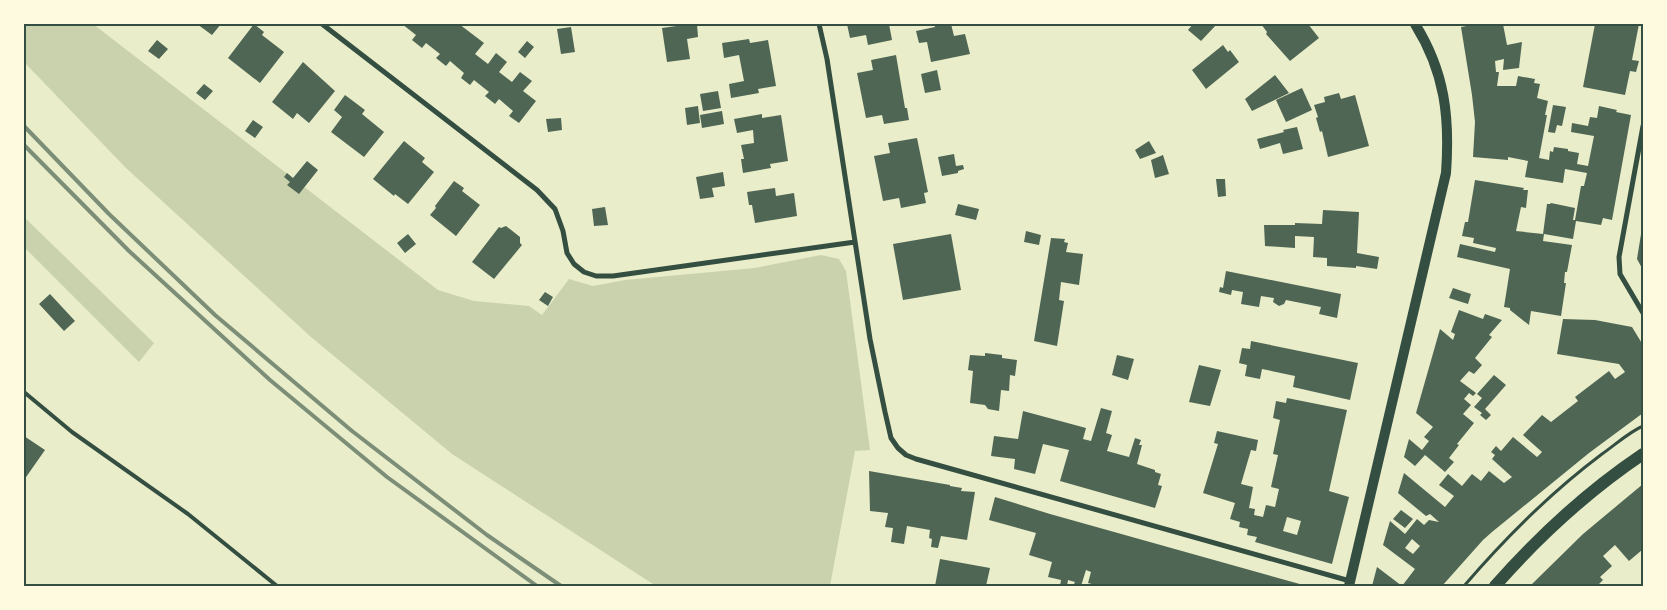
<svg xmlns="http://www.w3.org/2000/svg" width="1667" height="610" font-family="Ubuntu,sans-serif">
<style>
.green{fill:#cad2ad}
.building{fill:#4f6655;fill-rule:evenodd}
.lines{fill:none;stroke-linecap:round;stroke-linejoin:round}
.path{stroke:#344e41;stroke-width:3}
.service{stroke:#344e41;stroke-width:4}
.minor{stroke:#344e41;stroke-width:5}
.secondary{stroke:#344e41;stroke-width:10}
.primary{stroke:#344e41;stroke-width:12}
.rail{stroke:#7c8e77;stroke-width:4}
.neatline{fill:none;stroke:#344e41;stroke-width:2}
</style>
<rect width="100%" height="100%" fill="#e9edc9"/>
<path class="green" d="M24,24H93L438,290L474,301L529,306L542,315L569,279L593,286L625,280L755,268L821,255L839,259L846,271L870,450L855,451L830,586H656L452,454L311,337L126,168L24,62Z
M24,217L154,343L139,362L24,247Z"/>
<path class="building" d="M197,24H221L212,35Z
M254,24L264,32L262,35L284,52L260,83L228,58Z
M402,24H436L439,26L441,24H459L484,43L475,54L488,64L496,53L507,62L499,72L512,82L520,72L532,81L523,91L536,101L519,123L509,116L513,111L499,99L495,104L485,96L489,92L474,80L470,85L461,78L464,73L450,61L446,66L436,58L440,54L426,43L422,48L412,40L416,35Z
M691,24H697L698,37L687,39L690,59L667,62L662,28Z
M847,24H889L892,40L868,45L866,35L850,38Z
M934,24H951L954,36L965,34L970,54L931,62L927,42L919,43L916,31L935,27Z
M1193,24H1217L1201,41L1188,30Z
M1261,24H1308L1319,38L1290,61L1266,34L1267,32Z
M1478,24H1503L1507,45L1522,42L1519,68L1503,70L1504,59L1495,61L1496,72H1499L1497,86H1516L1518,76L1535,79L1534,83L1540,84L1537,98L1548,101L1545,115H1547L1539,158L1549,160L1550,151L1553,152L1554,147L1568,149V151L1579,153L1577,164L1588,166L1594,136L1571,132L1572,123L1588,126L1590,117L1597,118L1599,106L1617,110L1616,112L1631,115L1612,220L1603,218L1601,225L1576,221L1573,239L1544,234L1543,241L1572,245L1567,272H1565L1564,283H1566L1561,316L1531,311L1529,325L1510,310V308L1504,307L1510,269L1457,257L1460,244L1495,252L1496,248L1473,243L1474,238L1462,236L1465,222H1468L1475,180L1524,188L1523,190H1528L1526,208L1521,207L1516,231L1543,234L1547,204H1550L1551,203L1575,208L1573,220H1575L1581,186H1584L1587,173L1565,169L1563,183L1525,177L1528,161L1508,157V160L1473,157L1475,122L1472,95L1461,27Z
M1595,24H1639L1632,60L1639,61L1636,72L1630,71L1625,95L1583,87Z
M571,27L575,52L561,54L557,29Z
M749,39L750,43L768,40L776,86L758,89L759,93L731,98L729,84L744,81L739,55L724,58L722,43Z
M157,40L168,49L159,59L148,51Z
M527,41L534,47L525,58L518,52Z
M1223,45L1228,52L1230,50L1239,62L1206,89L1192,70Z
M896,55L905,108H907L909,120L884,124L882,115L866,118L857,73L873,70L871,60Z
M303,62L335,91L309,123L297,113L293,119L272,102Z
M937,70L941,90L925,93L921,74Z
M1275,75L1289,93L1252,111L1245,99Z
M204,84L213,91L205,100L196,93Z
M1302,88L1312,110L1286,122L1276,100Z
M718,91L721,108L703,111L700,94Z
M1339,93L1341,99L1355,95L1369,146L1328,157L1322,131L1320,132L1316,118L1318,117L1314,105L1325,102L1324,97Z
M345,95L365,110L362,114L384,132L364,157L331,132L342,117L334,110Z
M1553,105L1566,107L1562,126L1557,125L1555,133L1548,132Z
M698,106L700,123L687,125L685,108Z
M722,111L724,124L702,128L700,115Z
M762,114V118L781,115L788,161L770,164L771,168L743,173L741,159H744L741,145L754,143L753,130L737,133L734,119Z
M561,118L562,130L548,132L546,119Z
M253,120L263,127L255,138L245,131Z
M1297,127L1303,149L1283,154L1280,143L1260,149L1257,139L1284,132L1283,130Z
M917,138L928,192L924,193L926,203L901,208L899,198L883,201L874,156L890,153L888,143Z
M404,141L425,158L422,162L434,172L408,204L395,194L394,196L373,179Z
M1149,141L1156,153L1140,159L1135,150Z
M954,154L956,166L963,165L964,169L958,171V173L942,176L938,157Z
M1163,155L1169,174L1155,178L1151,160Z
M307,161L318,170L299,194L287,185L290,182L284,177L287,173L293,178Z
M723,172L725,186L712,188L714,197L700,199L696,177Z
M1216,179H1225L1226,196L1218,197Z
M454,181L464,188L462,191L480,205L456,236L430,215L436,208L435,206Z
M775,188L776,196L794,193L797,216L755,223L752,205H749L747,192Z
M958,204L979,209L976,220L955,215Z
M605,207L608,225L594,226L592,209Z
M1323,210L1359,212L1357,253L1379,257L1377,269L1356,266V268L1327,266V258L1313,257L1314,237L1295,236V248L1265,246L1264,225H1295V223L1322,224Z
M506,226L520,237V243L522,245L494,279L472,262L499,227L501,228Z
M1642,228H1643V270L1637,259Z
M1026,231L1041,235L1039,245L1024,242Z
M408,234L416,244L405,253L397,243Z
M951,234L961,290L903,300L893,244Z
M1051,238L1065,239L1064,242L1068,243L1066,252L1083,254L1079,285L1061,282L1059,300L1064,301L1057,346L1034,341Z
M1226,271L1341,294L1337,318L1319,314L1321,307L1286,300L1284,304L1279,306L1273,302L1274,298L1261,296L1259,307L1241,304L1243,292L1232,290L1231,295L1219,292L1220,287L1223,288Z
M1453,288L1471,294L1468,304L1449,298Z
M545,292L553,297L548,306L539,300Z
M50,294L75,321L64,331L39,304Z
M1459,310L1483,319L1485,314L1502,320L1489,335L1492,337L1475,358L1482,365L1474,374L1469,371L1460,381L1476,393L1473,396L1469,393L1464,399L1471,405L1463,414L1474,423L1457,444L1459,445L1449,458L1454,462L1445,472L1425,455L1415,466L1404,457L1409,439L1422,450L1429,441L1424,437L1433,427L1416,413L1440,329L1453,340L1455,334L1451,332Z
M1563,319L1595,320L1632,327L1643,345V413L1589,453L1492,532L1483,540L1442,586H1372L1377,567L1402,586L1415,569L1383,545L1390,521L1405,534L1417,519L1424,525L1429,520L1439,522L1430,514L1426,516L1398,493L1404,473L1445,507L1454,496L1439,485L1448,474L1462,486L1472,474L1481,481L1489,471L1504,483L1512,477L1492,459L1495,455L1491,452L1496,446L1501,451L1513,437L1537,457L1542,452L1523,435L1542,415L1551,422L1578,401L1575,397L1609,371L1615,379L1625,372L1619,364L1557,354ZM1412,539L1420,546L1413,554L1405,548Z
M1251,341L1358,363L1350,400L1293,387L1295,376L1262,369L1260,379L1245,376L1247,365L1239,363L1242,348L1250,349Z
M985,353L1002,355V358L1017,360L1015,376L1010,375L1009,391L1001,390L999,411L988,409L985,405L970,403L973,371L968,370L970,355L985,356Z
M1117,355L1134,359L1128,380L1112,375Z
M1199,365L1221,370L1210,406L1189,402Z
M1494,375L1506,385L1485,409L1491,415L1486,420L1480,415L1482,413L1474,407L1482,398L1477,394Z
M1287,398L1347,410L1329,491L1349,497L1332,564L1255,542L1257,537L1247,535L1248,529L1239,527L1240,522L1230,519L1235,503L1203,493L1218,444L1214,443L1217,431L1258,440L1256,451L1251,450L1241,484L1253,487L1249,508L1255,509L1254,515L1263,517L1266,505L1275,507L1279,489L1271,487L1278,455L1273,454L1280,420L1273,418L1276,401L1286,403ZM1287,517L1301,521L1297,535L1283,531Z
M1101,408L1112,411L1106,433L1112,435L1107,451L1129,457L1135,438L1141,440L1139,445H1142L1137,464L1155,470V472L1161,474L1158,485L1162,486L1155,508L1060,481L1069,450L1043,444L1035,474L1014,469L1015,459L991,456L994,436L1018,439L1023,411L1086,428L1083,439L1091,441Z
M24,436L45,450L24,480Z
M869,471L950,485V486L962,488L961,491L975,492L967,540L941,536L938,548L931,547L932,539L929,538L930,530L907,526L904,544L891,542L893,528L885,527L888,513L870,511Z
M1643,484V551L1642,550L1629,561L1615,545L1603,556L1612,566L1600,577L1603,580L1598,585L1599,586H1530L1583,534Z
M995,497L1050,514L1307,586H1099L1088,583L1091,572L1086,570L1081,586H1073L1075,582L1068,580L1067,586H1060L1061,580L1048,577L1052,562L1029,555L1036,533L989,520Z
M1401,510L1413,519L1405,528L1393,519Z
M940,559L990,568L986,586H935Z"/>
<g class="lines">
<path class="path" d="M1464,586C1506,537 1550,493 1602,454C1615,445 1629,432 1643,426"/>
<path class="service" d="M24,392L72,432L188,514L277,586"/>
<path class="minor" d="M322,24L537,190L555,209L563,231L567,253L574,264L584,272L596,276H613L855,242
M819,24L827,59L870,339L885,412L891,438L898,448L906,455L916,459L1350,581
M1643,126L1619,257L1620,274L1643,313"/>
<path class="secondary" d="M1349,586L1446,173C1450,117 1445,72 1415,24"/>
<path class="primary" d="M1495,586C1539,536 1588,491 1643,454"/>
<path class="rail" d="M24,126L109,214L215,315L352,431L487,535L561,586
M24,145L129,251L270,380L387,477L537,586"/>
</g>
<rect width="1667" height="610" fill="none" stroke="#fefae0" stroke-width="50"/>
<rect x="25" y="25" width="1617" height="560" class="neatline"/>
</svg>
